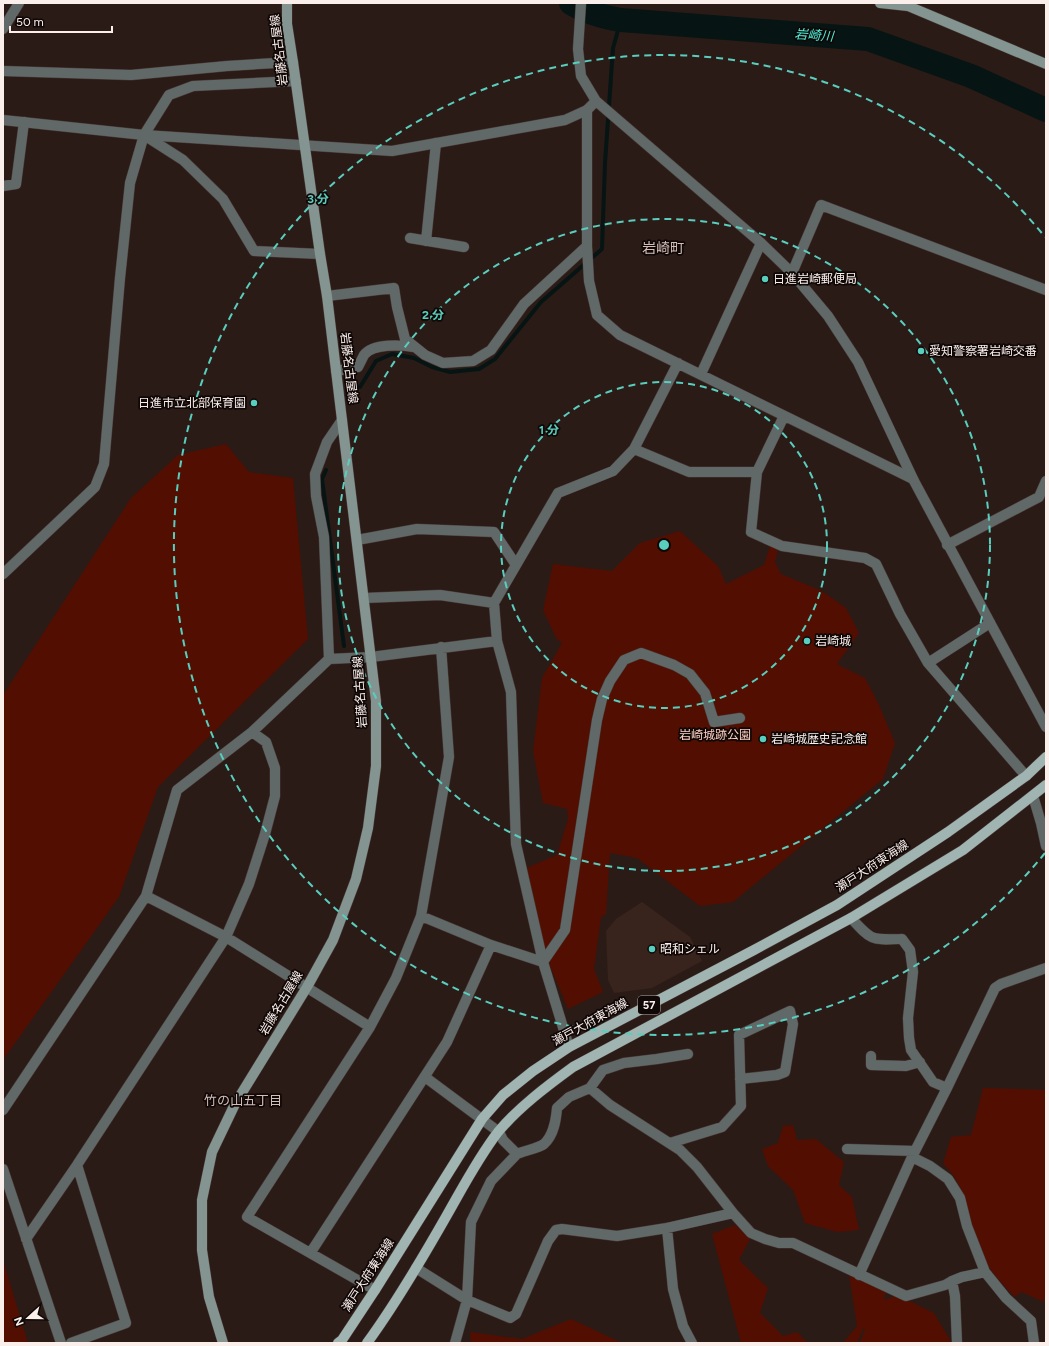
<svg xmlns="http://www.w3.org/2000/svg" width="1049" height="1346" font-family="Figtree,'Noto Sans JP',sans-serif">
<style>
.built{fill:#39231d}
.green{fill:#520e00}
.lines{fill:none;stroke-linecap:round;stroke-linejoin:round}
.stream{stroke:#061513;stroke-width:4}
.river{stroke:#061513;stroke-width:24}
.minor-casing{stroke:#483935;stroke-width:11}
.tertiary-casing{stroke:#483935;stroke-width:11}
.secondary-casing{stroke:#483935;stroke-width:11}
.primary-casing{stroke:#483935;stroke-width:11}
.minor{stroke:#606968;stroke-width:10}
.tertiary{stroke:#606968;stroke-width:10}
.secondary{stroke:#849491;stroke-width:10}
.primary{stroke:#a0b4b1;stroke-width:10}
.ring{fill:none;stroke:#59cebe;stroke-width:2;stroke-dasharray:7 5}
.poi-dot{fill:#59cebe;stroke:#0f0806;stroke-width:1.5}
.labels{text-anchor:middle;dominant-baseline:central;stroke-width:3.5;stroke-linejoin:round;paint-order:stroke}
.shield{fill:#0f0806;stroke:#b4aaa7;stroke-width:1}
.shield-label{font-size:11px;font-weight:bold;fill:#fbefec}
.street-label{font-size:12px;fill:#fbefec;stroke:#0f0806}
.poi-label{font-size:12px;fill:#fbefec;stroke:#0f0806;text-anchor:start}
.park-label{font-size:12px;fill:#fdcfc3;stroke:#0f0806}
.water-label{font-size:13px;font-style:italic;fill:#4ef0dc;stroke:#0f0806}
.neighbourhood-label{font-size:13px;fill:#d5beb8;stroke:#0f0806}
.quarter-label{font-size:14px;fill:#d5beb8;stroke:#0f0806}
.centre{fill:#59cebe;stroke:#0f0806;stroke-width:2}
.ring-label{font-size:12px;text-anchor:middle;font-weight:bold;fill:#59cebe;stroke:#0f0806;stroke-width:3.5;stroke-linejoin:round;paint-order:stroke}
</style>
<rect width="100%" height="100%" fill="#2b1b17"/>
<path class="built" d="M642,902L690,937L702,961L652,988L614,993L608,980L606,931L616,919Z"/>
<path class="green" d="M226,444L249,472L293,478L308,639L158,787L119,897L3,1060V695L131,498L178,455Z
M680,531L718,566L726,584L764,565L771,543L780,541L775,562L781,574L822,591L846,608L859,633L837,664L865,678L879,705L895,743L883,779L733,902L700,906L637,858L610,853L606,914L601,917L594,969L603,992L568,1009L546,956L526,868L557,855L568,819L567,809L543,803L533,751L542,678L562,643L556,638L543,610L553,564L612,571L640,543Z
M983,1088L1046,1090V1287L1044,1302L1021,1292L1015,1297C1005,1287 994,1276 987,1264C981,1253 974,1233 970,1221C964,1199 961,1180 943,1164L951,1137L971,1135Z
M793,1125L797,1140L816,1139L844,1162L839,1185L852,1197L859,1230L837,1232L805,1223L793,1190L768,1166L762,1149L778,1143L783,1126Z
M735,1225L750,1239L739,1260L768,1288L760,1313L783,1336L797,1332L808,1343H741L712,1234Z
M3,1260L28,1343H3Z
M849,1274L874,1284L886,1292L884,1300L897,1295L934,1313L950,1340V1343H860L865,1328L863,1329L857,1343H843L857,1326Z
M571,1319L622,1343H471L470,1332L522,1339Z"/>
<g class="lines">
<path class="stream" d="M360,387L376,361L392,354L414,358L432,367L450,372L479,369L495,359L541,302L602,249L605,163L613,48L621,20
M326,470L322,479L344,646"/>
<path class="river" d="M571,3C587,13 603,17 621,20L868,39L971,76L1046,110"/>
<defs>
<path id="minor" d="M3,29L19,3
M3,71L131,75L227,66L293,62
M587,110V246L589,281L597,315L620,335L913,479
M144,135L183,160L223,199L254,251L320,254
M3,186L16,184L24,122
M410,238L464,247
M426,241L436,143
M792,273L821,205L1046,290
M327,296L394,288L397,307L405,339L425,355L443,363L473,361L491,350L524,304L587,246
M336,371L358,367C360,363 362,359 364,355C373,343 401,345 414,347
M701,374L761,243
M784,416L757,472L751,532L782,546L865,558L876,564L900,614L928,663L1026,776
M634,449L689,472H757
M357,540L417,529L494,532L516,565
M947,545L1039,497L1046,481
M3,574L95,487L104,464L120,278L130,183L144,135L169,95L193,86L296,81
M364,598L440,595L494,603
M329,659L324,537L316,496L315,474L327,442L342,420
M928,663L990,623
M1033,796L1041,823L1046,846
M146,896L226,937L370,1027
M421,916L491,945L543,962
M851,918C872,941 871,940 902,939L910,950L913,972L908,1018L909,1038L911,1050L933,1082L947,1088
M543,962L565,930L597,720L602,699L610,681L624,660L641,653L674,665L690,674L705,693L714,722L740,718
M569,1047L543,962L516,844L511,692L497,641L494,603L558,493L613,471L634,449L678,363
M871,1056V1065L906,1066L920,1062
M425,1077L499,1132L503,1140L517,1154L491,1181L471,1222L467,1300L455,1343
M590,1088L610,1105L680,1150L697,1167L733,1213L751,1233L765,1239L779,1243H793L906,1296L945,1285L952,1281
M3,1110L146,896L177,790L252,732L329,659L371,657L497,641
M670,1143L722,1127L741,1106L739,1035L790,1011L793,1024L785,1072L777,1075L740,1079
M847,1149L915,1151
M517,1154C524,1151 539,1148 544,1144C554,1135 556,1120 557,1108L569,1097L590,1088L603,1070L624,1063L657,1059L688,1054
M912,1157L930,1166L948,1179L960,1198L967,1226L985,1272L1006,1298L1031,1321L1034,1343
M3,1169L61,1343
M667,1228L673,1289L683,1326L692,1343
M26,1239L77,1165L226,937L249,884L265,834L275,796V768L266,742L252,732
M311,1252L447,1042L491,945
M416,1268L467,1300L510,1318L516,1314L548,1241L556,1230L562,1229L617,1236L667,1228L733,1213
M859,1275L912,1157L947,1088L995,988L1001,984L1046,968
M375,1290L247,1217L370,1027L396,978L421,916L449,757L441,647
M71,1343L126,1323L77,1165
M957,1343L955,1296L952,1281L962,1277L985,1272"/>
<path id="tertiary" d="M581,3L578,49L581,76L596,101L761,243L792,273L828,316L858,362L913,479L1046,727
M3,120L144,135L392,151L565,120L587,110L596,101"/>
<path id="secondary" d="M880,3L908,6L1046,64
M223,1343L209,1297L202,1250V1200L212,1152L235,1104L307,987L333,940L356,879L368,828L376,766V701L327,296L320,254L293,62L287,24V3"/>
<path id="primary" d="M338,1343L342,1340L375,1290L482,1119L503,1095L533,1071L569,1047L754,950L837,905L948,832L1026,776L1046,757
M367,1343C397,1302 422,1259 447,1215C463,1187 478,1158 498,1132C519,1107 547,1086 573,1067L851,918L963,850L1046,785"/>
</defs>
<use href="#minor" class="minor-casing"/>
<use href="#tertiary" class="tertiary-casing"/>
<use href="#secondary" class="secondary-casing"/>
<use href="#primary" class="primary-casing"/>
<use href="#minor" class="minor"/>
<use href="#tertiary" class="tertiary"/>
<use href="#secondary" class="secondary"/>
<use href="#primary" class="primary"/>
</g>
<g class="ring">
<circle cx="664" cy="545" r="163"/>
<circle cx="664" cy="545" r="326"/>
<path d="M1045 853A490 490 0 1 1 1045 237"/>
</g>
<g class="poi-dot">
<circle cx="765" cy="279" r="4"/>
<circle cx="921" cy="351" r="4"/>
<circle cx="254" cy="403" r="4"/>
<circle cx="807" cy="641" r="4"/>
<circle cx="763" cy="739" r="4"/>
<circle cx="652" cy="949" r="4"/>
</g>
<g class="labels">
<rect class="shield" x="638" y="996" width="22" height="18" rx="3"/>
<g class="shield-label">
<text x="649" y="1005">57</text>
</g>
<g class="street-label">
<text transform="translate(279 50) rotate(-97)">岩藤名古屋線</text>
<text transform="translate(349 368) rotate(83)">岩藤名古屋線</text>
<text transform="translate(360 692) rotate(-94)">岩藤名古屋線</text>
<text transform="translate(872 866) rotate(-33)">瀬戸大府東海線</text>
<text transform="translate(281 1003) rotate(-59)">岩藤名古屋線</text>
<text transform="translate(590 1022) rotate(-29)">瀬戸大府東海線</text>
<text transform="translate(368 1275) rotate(-57)">瀬戸大府東海線</text>
</g>
<g class="poi-label">
<text x="773" y="279">日進岩崎郵便局</text>
<text x="929" y="351">愛知警察署岩崎交番</text>
<text x="246" y="403" text-anchor="end">日進市立北部保育園</text>
<text x="815" y="641">岩崎城</text>
<text x="771" y="739">岩崎城歴史記念館</text>
<text x="660" y="949">昭和シェル</text>
</g>
<g class="park-label">
<text x="715" y="735">岩崎城跡公園</text>
</g>
<g class="water-label">
<text transform="translate(814 35) rotate(4)">岩崎川</text>
</g>
<g class="neighbourhood-label">
<text x="243" y="1100">竹の山五丁目</text>
</g>
<g class="quarter-label">
<text x="663" y="248">岩崎町</text>
</g>
</g>
<circle cx="664" cy="545" r="6" class="centre"/>
<g class="ring-label">
<text x="318" y="203">3 分</text>
<text x="433" y="319">2 分</text>
<text x="549" y="434">1 分</text>
</g>
<rect width="1049" height="1346" fill="none" stroke="#fbefec" stroke-width="8"/>
<g transform="translate(28 1318) rotate(249)" stroke="#0f0806" stroke-width="3" paint-order="stroke">
<path d="M0-3L7 15L0 10L-7 15Z" fill="#fbefec"/>
<text y="-6" font-size="11" font-weight="bold" text-anchor="middle" fill="#fbefec">N</text>
</g>
<path d="M10 26v6h102v-6" fill="none" stroke="#fbefec" stroke-width="2"/>
<text x="16" y="26" font-size="12" fill="#fbefec" stroke="#0f0806" stroke-width="3" paint-order="stroke">50 m</text>
</svg>
